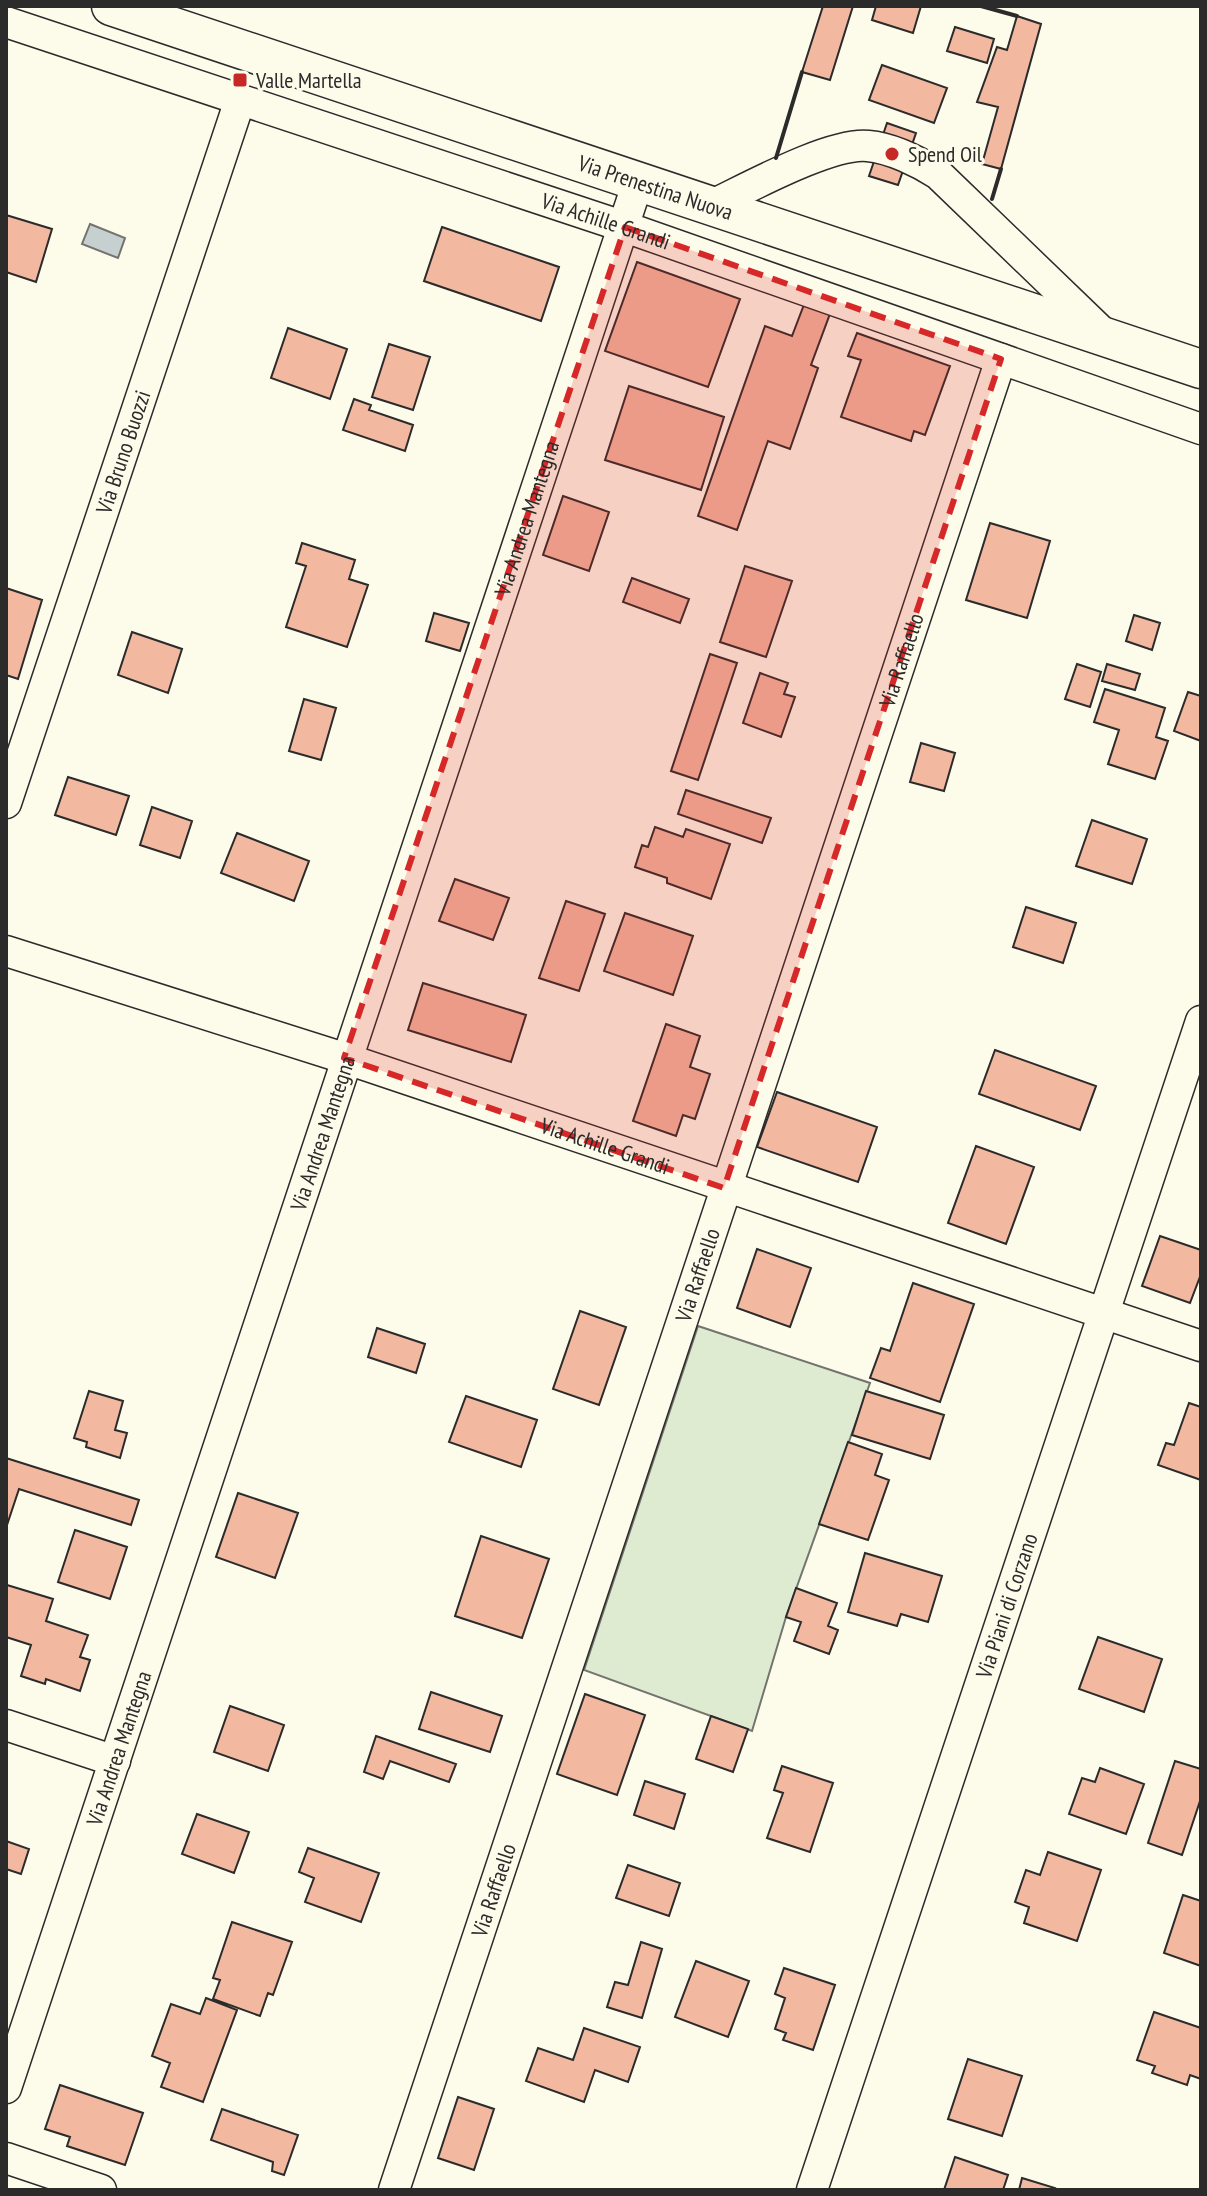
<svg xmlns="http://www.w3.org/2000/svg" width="1207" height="2196" font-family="'PT Sans Narrow',sans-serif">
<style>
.green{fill:#deebd1;stroke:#74746e;stroke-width:2}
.water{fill:#c7d0d0;stroke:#74746e;stroke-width:2}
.building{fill:#f2b8a0;stroke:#2b2b2b;stroke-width:2}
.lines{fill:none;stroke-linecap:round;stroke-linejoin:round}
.minor-casing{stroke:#2b2b2b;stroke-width:33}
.major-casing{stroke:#2b2b2b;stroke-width:41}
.minor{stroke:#fdfbea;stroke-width:30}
.major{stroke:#fdfbea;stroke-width:38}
.wall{stroke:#2b2b2b;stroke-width:4}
.marked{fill:#d62828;fill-opacity:0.2;stroke:#d62828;stroke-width:6;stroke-dasharray:16 10;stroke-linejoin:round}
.poi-dot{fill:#c62828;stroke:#fdfbea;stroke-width:3}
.labels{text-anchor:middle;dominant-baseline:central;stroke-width:6;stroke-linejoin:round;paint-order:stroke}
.poi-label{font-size:22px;fill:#2b2b2b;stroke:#fdfbea;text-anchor:start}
.street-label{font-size:22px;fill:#2b2b2b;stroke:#fdfbea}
</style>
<rect width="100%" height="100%" fill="#fdfbea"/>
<path class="green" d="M698,1326L870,1383L786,1617L752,1731L584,1670Z"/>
<path class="water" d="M90,224L125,238L118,258L82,244Z"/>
<path class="building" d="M823,6H853L830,80L802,72Z
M876,6H921L913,33L872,20Z
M1017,16L1041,24L1001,169L982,164L998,107L977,102L997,47L1007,50Z
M955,27L994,39L987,63L947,51Z
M882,65L947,88L934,123L869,100Z
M887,123L916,133L898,185L869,176Z
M6,215L52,229L36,282L6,272Z
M442,227L559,267L541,321L424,281Z
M637,262L740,299L708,387L605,351Z
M805,302L831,311L811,365L818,368L790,449L768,441L737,530L698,516L765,326L792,336Z
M288,328L347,349L330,399L271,378Z
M857,333L950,366L925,435L914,431L911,441L841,417L861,360L848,356Z
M389,344L430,357L413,410L372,397Z
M629,386L724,417L701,490L605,460Z
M354,399L371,405L369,410L413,425L405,451L343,430Z
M563,496L609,512L589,571L543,555Z
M990,523L1050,541L1027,618L966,600Z
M302,543L355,560L349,579L368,585L347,647L286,627L306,566L296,563Z
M745,566L792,581L766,657L720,642Z
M632,578L689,599L680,623L623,602Z
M6,588L42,600L18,679L6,675Z
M434,613L469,623L460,651L426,641Z
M1134,615L1160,623L1152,650L1126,641Z
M132,632L182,649L168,693L118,675Z
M710,654L737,663L698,780L671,771Z
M1077,664L1101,672L1090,707L1065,699Z
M1107,664L1140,674L1135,690L1102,681Z
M760,673L788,683L784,694L795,697L781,737L743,723Z
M1105,689L1165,708L1156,737L1168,741L1155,779L1108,764L1119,730L1094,722Z
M1188,692L1201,696V741L1174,731Z
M304,699L336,708L321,760L289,751Z
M921,743L955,753L944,791L910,782Z
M68,777L129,796L116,835L55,815Z
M686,790L771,818L762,843L678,814Z
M152,807L192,821L180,858L140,845Z
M1092,820L1147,839L1132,884L1076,866Z
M655,827L683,837L686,829L730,844L711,899L667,883V878L635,867L642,845L648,847Z
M237,833L309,861L294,901L221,873Z
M455,879L509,898L493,940L439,921Z
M566,901L605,914L579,991L539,978Z
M1026,907L1076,923L1063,963L1013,947Z
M625,913L693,936L673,995L604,971Z
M423,983L526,1015L511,1062L408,1030Z
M666,1024L700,1036L690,1067L710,1074L695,1119L683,1115L676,1136L633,1121Z
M995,1050L1096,1086L1080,1130L979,1094Z
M777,1092L877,1127L858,1182L757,1147Z
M976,1146L1034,1167L1006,1244L948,1223Z
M1160,1236L1201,1250V1274L1190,1303L1142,1286Z
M757,1249L811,1268L790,1327L737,1308Z
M913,1283L974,1304L940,1402L870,1378L881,1348L890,1351Z
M580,1311L626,1327L599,1405L553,1389Z
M377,1328L425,1344L416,1373L368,1357Z
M89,1391L123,1401L115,1430L127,1433L120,1458L86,1447L87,1442L74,1438Z
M866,1391L944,1415L930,1459L852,1435Z
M466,1396L537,1420L521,1467L449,1442Z
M1189,1403L1201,1407V1480L1158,1465L1166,1443L1174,1445Z
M848,1442L882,1454L875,1475L889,1480L868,1540L819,1524Z
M6,1458L139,1500L131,1525L19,1489L6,1528Z
M238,1493L298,1513L275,1578L216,1557Z
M75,1530L127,1547L110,1599L58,1582Z
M481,1536L549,1559L522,1638L455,1616Z
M865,1553L942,1576L928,1622L901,1614L897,1626L848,1612Z
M7,1585L53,1599L46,1621L88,1635L80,1657L90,1660L80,1691L46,1679L45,1684L21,1676L31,1645L6,1637Z
M796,1588L837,1603L828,1626L838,1630L829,1654L794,1641L801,1622L786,1617Z
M1098,1637L1162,1659L1144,1712L1079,1689Z
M431,1692L502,1716L490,1752L419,1729Z
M585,1694L645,1715L617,1795L557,1774Z
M230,1706L284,1725L268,1771L214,1752Z
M711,1716L748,1729L733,1772L696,1759Z
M376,1736L456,1764L449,1782L390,1761L383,1779L364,1772Z
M1175,1761L1201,1769V1798L1182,1855L1148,1843Z
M782,1766L833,1783L810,1852L767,1838L783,1793L774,1790Z
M1100,1768L1144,1784L1126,1834L1069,1814L1082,1778L1095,1782Z
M645,1781L685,1794L674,1829L634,1815Z
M197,1814L249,1832L234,1873L182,1854Z
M6,1841L29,1849L21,1874L6,1869Z
M308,1848L379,1873L361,1922L305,1902L314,1878L299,1872Z
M1048,1852L1101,1870L1077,1941L1024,1923L1029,1907L1015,1902L1026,1870L1040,1875Z
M628,1865L680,1883L669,1916L616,1898Z
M1183,1895L1201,1901V1966L1164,1953Z
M232,1922L292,1942L273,1995L268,1993L260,2016L213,1999L220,1980L213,1978Z
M641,1942L662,1949L642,2018L607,2007L615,1982L628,1985Z
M696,1961L749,1981L728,2037L675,2017Z
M784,1968L835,1985L813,2050L783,2040L786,2033L775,2029L785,1998L775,1994Z
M206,1998L237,2010L203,2102L161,2087L170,2063L152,2056L171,2004L200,2014Z
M1154,2012L1201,2028V2079L1190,2075L1187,2085L1152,2073L1155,2066L1137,2060Z
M584,2028L640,2047L628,2082L595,2070L584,2102L526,2081L538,2048L573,2060Z
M968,2059L1022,2076L1002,2136L948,2119Z
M60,2085L143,2113L125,2165L67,2146L70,2137L45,2129Z
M458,2097L494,2109L474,2170L438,2158Z
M222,2109L298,2135L284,2175L272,2171L273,2162L211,2140Z
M955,2157L1008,2175L1003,2190H944Z
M1022,2178L1055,2188L1054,2190H1019Z"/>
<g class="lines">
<defs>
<g id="minor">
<path id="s1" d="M6,22L625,227L1201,429"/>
<path d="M712,205C748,188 831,142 868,146C891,148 919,162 938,174L1104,334"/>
<path id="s2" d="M6,803L240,100"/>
<path id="s3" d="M6,951L344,1058L1201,1346"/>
<path d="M6,1725L115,1761"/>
<path id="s4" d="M6,2088L639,179"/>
<path d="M6,2158L101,2190"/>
<path id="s5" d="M394,2190L1001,359"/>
<path id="s6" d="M812,2190L1201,1021"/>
</g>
<g id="major">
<path id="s7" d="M111,6L1201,369"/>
</g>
</defs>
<use href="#minor" class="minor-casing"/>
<use href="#major" class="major-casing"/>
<use href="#minor" class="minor"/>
<use href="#major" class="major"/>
<path class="wall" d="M981,6L1017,16
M776,158L802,72
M992,199L1001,169"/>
</g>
<path class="marked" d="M625,227L1001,359L724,1188L344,1058Z"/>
<g class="poi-dot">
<rect x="232" y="72" width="16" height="16" rx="4"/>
<circle cx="892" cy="154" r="8"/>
</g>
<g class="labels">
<g class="poi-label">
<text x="256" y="80">Valle Martella</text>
<text x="908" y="154">Spend Oil</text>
</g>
<g class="street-label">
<text stroke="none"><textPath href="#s7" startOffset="574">Via Prenestina Nuova</textPath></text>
<text stroke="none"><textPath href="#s1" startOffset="632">Via Achille Grandi</textPath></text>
<text stroke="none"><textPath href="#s2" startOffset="370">Via Bruno Buozzi</textPath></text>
<text stroke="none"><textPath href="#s4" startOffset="1654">Via Andrea Mantegna</textPath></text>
<text stroke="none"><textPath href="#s5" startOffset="1612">Via Raffaello</textPath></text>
<text stroke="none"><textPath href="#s4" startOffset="1006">Via Andrea Mantegna</textPath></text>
<text stroke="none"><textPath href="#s3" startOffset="630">Via Achille Grandi</textPath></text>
<text stroke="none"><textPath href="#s5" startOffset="964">Via Raffaello</textPath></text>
<text stroke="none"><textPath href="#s6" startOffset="616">Via Piani di Corzano</textPath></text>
<text stroke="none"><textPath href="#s4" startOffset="358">Via Andrea Mantegna</textPath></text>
<text stroke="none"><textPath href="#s5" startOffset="316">Via Raffaello</textPath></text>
</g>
</g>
<rect width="1207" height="2196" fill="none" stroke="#2b2b2b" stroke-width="16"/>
</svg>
